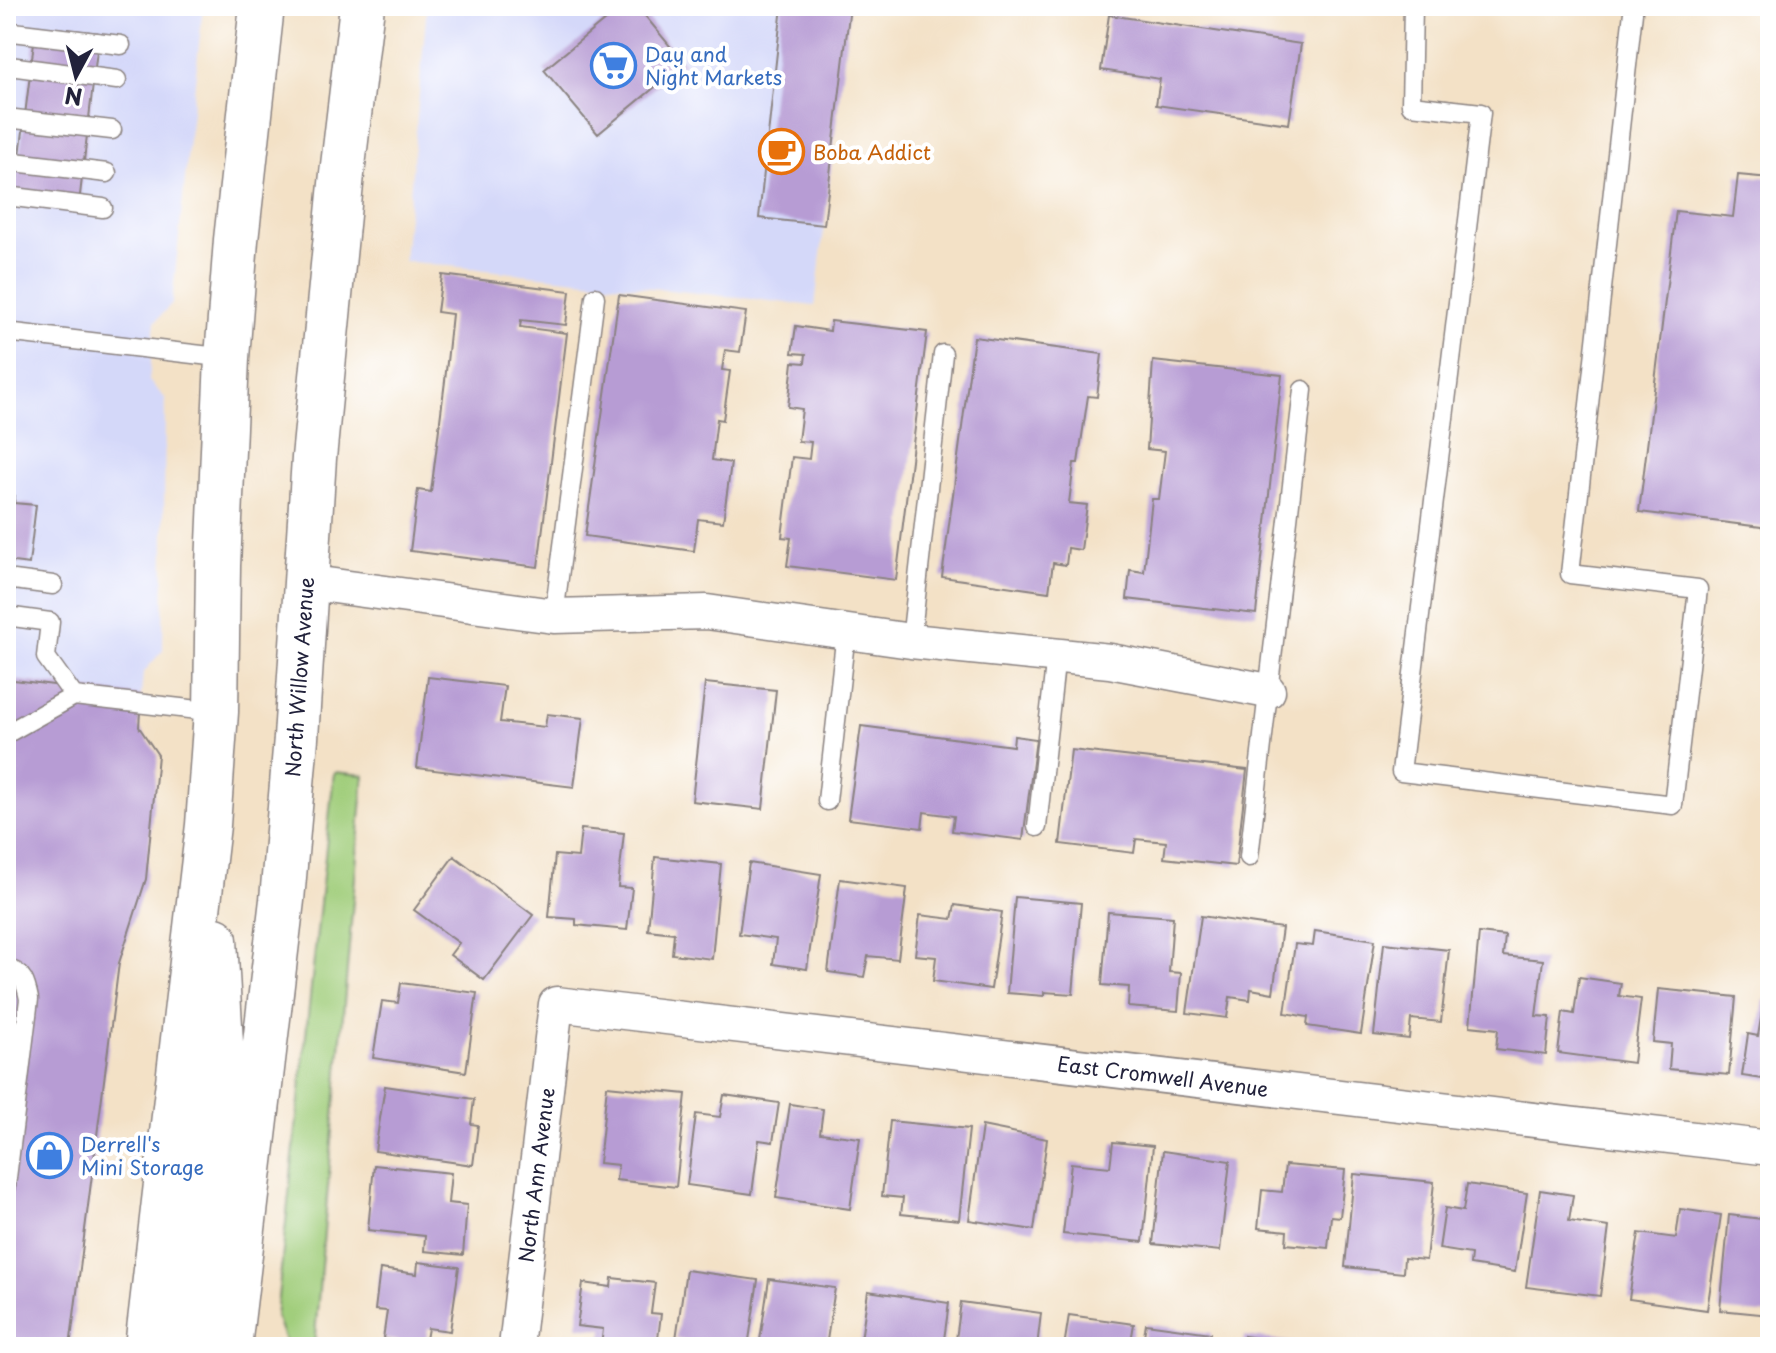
<svg xmlns="http://www.w3.org/2000/svg" width="1776" height="1353" font-family="'Playpen Sans',sans-serif">
<style>
.built{fill:#d4d8f9}
.green{fill:#a1ce7b;stroke:#62785b;stroke-width:2}
.building{fill:#b79cd4}
.lines{fill:none;stroke-linecap:round;stroke-linejoin:round}
.service-casing{stroke:#8a8280;stroke-width:21}
.minor-casing{stroke:#8a8280;stroke-width:37}
.secondary-casing{stroke:#8a8280;stroke-width:47}
.service{stroke:#fff;stroke-width:18}
.minor{stroke:#fff;stroke-width:34}
.secondary{stroke:#fff;stroke-width:44}
.labels{text-anchor:middle;dominant-baseline:central;stroke-width:8;stroke-linejoin:round;paint-order:stroke}
.shop-label{font-size:20px;fill:#366cbe;stroke:#fff;text-anchor:start}
.food-label{font-size:20px;fill:#c56008;stroke:#fff;text-anchor:start}
.street-label{font-size:20px;fill:#22223b;stroke:#fff}
</style>
<rect width="100%" height="100%" fill="#fff"/>
<filter id="ink" filterUnits="userSpaceOnUse"><feTurbulence type="fractalNoise" baseFrequency=".0125" numOctaves="2"/><feDisplacementMap in="SourceGraphic" scale="16" xChannelSelector="R" yChannelSelector="G"/><feConvolveMatrix kernelMatrix="1 2 1 2 8 2 1 2 1" color-interpolation-filters="sRGB"/></filter>
<filter id="wash" filterUnits="userSpaceOnUse"><feTurbulence type="fractalNoise" baseFrequency=".006" numOctaves="4" result="noise"/><feDisplacementMap in="SourceGraphic" scale="32" xChannelSelector="R" yChannelSelector="G"/><feGaussianBlur stdDeviation="1.8" result="paint"/><feColorMatrix in="noise" values="0 0 0 0 0 0 0 0 0 0 0 0 0 0 0 0 0 1.4 0 .05"/><feComposite in="paint" operator="in"/></filter>
<g filter="url(#wash)">
<rect width="100%" height="100%" fill="#f3e1c6"/>
<path class="built" d="M6,6H203L172,303L155,322L149,381L165,398L163,650L143,673L141,696L6,679Z
M427,6H850L815,306L404,261Z"/>
<path class="green" d="M334,772L364,775L314,1347H302L285,1341L276,1316Z"/>
<g id="blocks">
<path class="building" d="M622,6H637L684,63L598,134L544,70Z
M782,6H850L824,225L759,218Z
M1109,15L1301,44L1289,124L1156,105L1160,79L1101,70Z
M36,26L99,33L78,212L14,204Z
M1738,175L1770,178V528L1639,512L1676,211L1733,217Z
M442,275L570,291L566,325L521,320L520,327L567,333L538,567L410,551L418,490L431,492L445,381L452,314L437,312Z
M619,295L746,312L740,352L725,350L722,370L730,371L723,420L717,419L712,460L731,463L723,522L698,519L694,551L585,536Z
M831,321L927,332L896,580L787,566L791,538L782,537L792,457L809,459L811,442L798,441L802,409L788,407L793,362L805,363L806,354L792,353L796,326L830,331Z
M974,337L1102,354L1097,397L1088,396L1078,463H1074L1069,503L1087,505L1081,550L1068,548L1066,565L1053,563L1049,592L942,577Z
M1153,361L1282,375L1256,614L1127,599L1130,570L1144,572L1152,499H1159L1165,451L1147,449Z
M6,495L15,496L14,503L36,505L29,564L6,561Z
M428,677L505,686L500,722L545,727L547,714L583,718L574,787L417,768Z
M6,679L141,696L139,727L158,755L146,879L119,963L70,1347H6Z
M705,683L776,690L763,809L692,801Z
M861,726L1013,746L1014,736L1036,739L1023,840L952,831L954,816L924,812L922,828L848,819Z
M1071,750L1247,770L1236,866L1164,858L1166,842L1136,839L1134,853L1060,844Z
M581,829L624,833L618,887L632,888L627,930L576,925V919L549,917L555,855L578,857Z
M454,856L533,915L484,980L450,955L459,943L414,910Z
M655,857L721,864L712,959L672,954L674,933L648,930Z
M749,863L821,874L807,969L773,964L776,939L739,934Z
M840,879L907,888L898,959L868,956L864,977L828,972Z
M1015,897L1081,903L1073,994L1044,992V996L1007,993Z
M955,905L1002,912L991,989L933,981L936,957L915,955L920,915L952,919Z
M1108,912L1173,917L1169,972L1181,973L1178,1011L1128,1007L1129,987L1102,985Z
M1201,916L1282,928L1273,993L1251,989L1250,1000L1230,997L1227,1018L1187,1013Z
M1315,931L1375,940L1361,1034L1307,1026L1308,1017L1285,1013L1295,944L1313,946Z
M1479,933L1505,936L1503,956L1543,960L1536,1016L1550,1017L1546,1055L1496,1049L1498,1029L1470,1026Z
M1384,943L1449,950L1441,1022L1411,1019L1409,1039L1374,1035Z
M1579,977L1621,983L1619,996L1641,999L1633,1063L1558,1053L1563,1012L1574,1014Z
M401,983L477,993L466,1072L373,1058L382,1001L398,1003Z
M1658,989L1736,997L1729,1075L1669,1069L1671,1044L1653,1042Z
M1764,1000L1770,1001V1080L1742,1076L1748,1034L1758,1036Z
M385,1086L474,1099L471,1124L478,1125L473,1165L375,1151Z
M607,1086L686,1094L676,1187L616,1180L618,1165L599,1163Z
M724,1095L779,1103L773,1142L759,1140L752,1194L687,1185L696,1114L720,1117Z
M790,1104L823,1109L820,1133L860,1138L850,1209L776,1198Z
M890,1121L969,1129L959,1220L901,1214L903,1198L882,1196Z
M982,1126L1047,1139L1034,1230L969,1220Z
M1113,1142L1153,1146L1143,1242L1063,1234L1071,1163L1110,1167Z
M1163,1151L1230,1161L1220,1251L1153,1244Z
M374,1165L451,1173L448,1203L467,1205L463,1255L424,1251L425,1236L368,1230Z
M1285,1165L1345,1170L1340,1217L1331,1216L1328,1248L1286,1244L1287,1231L1258,1228L1262,1190L1282,1192Z
M1354,1174L1434,1182L1426,1260L1404,1258L1403,1273L1345,1267Z
M1467,1184L1527,1193L1515,1272L1470,1265L1471,1254L1439,1249L1445,1208L1463,1211Z
M1540,1190L1573,1195L1569,1221L1609,1227L1600,1296L1526,1287Z
M1680,1209L1721,1215L1707,1310L1629,1299L1639,1233L1676,1238Z
M1729,1215L1770,1220V1315L1720,1310Z
M418,1262L459,1267L450,1331L428,1328L425,1345L383,1339L387,1311L375,1310L380,1269L417,1274Z
M686,1270L758,1280L748,1347H713L676,1339Z
M612,1278L655,1283L651,1313L661,1314L657,1347H601L603,1329L577,1326L583,1283L611,1287Z
M769,1279L835,1288L826,1347H759Z
M868,1291L949,1303L943,1347H860Z
M961,1302L1041,1313L1037,1347H955Z
M1069,1315L1134,1324L1130,1347H1064Z
M1146,1324L1211,1333L1209,1347H1142Z
M1244,1336L1312,1345V1347H1243Z"/>
</g>
</g>
<g filter="url(#ink)">
<use href="#blocks" fill-opacity="0" stroke="#8a8280" stroke-width="2"/>
<g class="lines">
<defs>
<path id="service" d="M1413,6L1411,105L1481,113L1401,772L1673,805L1698,589L1570,574L1633,12
M13,32L121,45
M9,66L117,80
M6,118L112,130
M6,161L107,173
M6,196L103,208
M6,332L227,358
M6,579L53,585
M6,616L50,622L46,657L74,696
M554,616L595,297
M911,641L943,354
M6,734L74,696L216,712
M827,801L846,632
M1037,827L1056,655
M1249,857L1303,390
M6,969C23,971 26,984 29,999L6,1186"/>
<path id="minor" d="M305,582L554,616L707,612L911,641L1110,661L1268,691
M516,1347L556,1004L1770,1148"/>
<path id="secondary" d="M147,1347L208,825L216,712L218,566L227,358L236,240L262,6
M193,1347L190,1315L221,1043L215,940
M229,1347L282,900L296,738L314,458L342,174L362,6"/>
</defs>
<use href="#service" class="service-casing"/>
<use href="#minor" class="minor-casing"/>
<use href="#secondary" class="secondary-casing"/>
<use href="#service" class="service"/>
<use href="#minor" class="minor"/>
<use href="#secondary" class="secondary"/>
</g>
</g>
<defs>
<symbol id="supermarket-ring" viewBox="-11 -11 22 22"><circle r="9.5" fill="#fff" stroke="#3f7fe0" stroke-width="1.5"/><path d="M-6-5.5h2.5l.6 2H6L4.5 2H-2.5L-4.4-4H-6ZM-1.5 3.2a1.3 1.3 0 1 0 .1 0ZM3 3.2a1.3 1.3 0 1 0 .1 0Z" fill="#3f7fe0"/></symbol>
<symbol id="cafe-ring" viewBox="-11 -11 22 22"><circle r="9.5" fill="#fff" stroke="#e8710a" stroke-width="1.5"/><path d="M-5.5-4.5H6V0H3Q3 3.5 0 3.5H-2.5Q-5.5 3.5-5.5 0ZM3-3.2v2h1.7v-2ZM-6 4.5H4V6H-6Z" fill="#e8710a"/></symbol>
<symbol id="shop-ring" viewBox="-11 -11 22 22"><circle r="9.5" fill="#fff" stroke="#3f7fe0" stroke-width="1.5"/><path d="M-5-2.5h2.3a2.7 3.5 0 0 1 5.4 0H5L5.5 6h-11ZM-1.5-2.5h3a1.5 2.3 0 0 0-3 0Z" fill="#3f7fe0"/></symbol>
</defs>
<g fill-rule="evenodd">
<use href="#supermarket-ring" x="588" y="40" width="51" height="51"/>
<use href="#cafe-ring" x="756" y="126" width="51" height="51"/>
<use href="#shop-ring" x="24" y="1130" width="51" height="51"/>
</g>
<g class="labels">
<g class="shop-label">
<text x="645" y="54">Day and<tspan x="645" dy="23">Night Markets</tspan></text>
<text x="81" y="1144">Derrell's<tspan x="81" dy="23">Mini Storage</tspan></text>
</g>
<g class="food-label">
<text x="813" y="152">Boba Addict</text>
</g>
<g class="street-label">
<text transform="translate(299 677) rotate(-86)">North Willow Avenue</text>
<text transform="translate(1163 1076) rotate(7)">East Cromwell Avenue</text>
<text transform="translate(536 1175) rotate(-83)">North Ann Avenue</text>
</g>
</g>
<rect width="1776" height="1353" fill="none" stroke="#fff" stroke-width="32"/>
<g transform="translate(76 76) rotate(187)" stroke="#ffffff" stroke-width="6" paint-order="stroke">
<path d="M0-6L14 30L0 20L-14 30Z" fill="#22223b"/>
<text y="-12" font-size="22" font-weight="bold" text-anchor="middle" fill="#22223b">N</text>
</g>
</svg>
